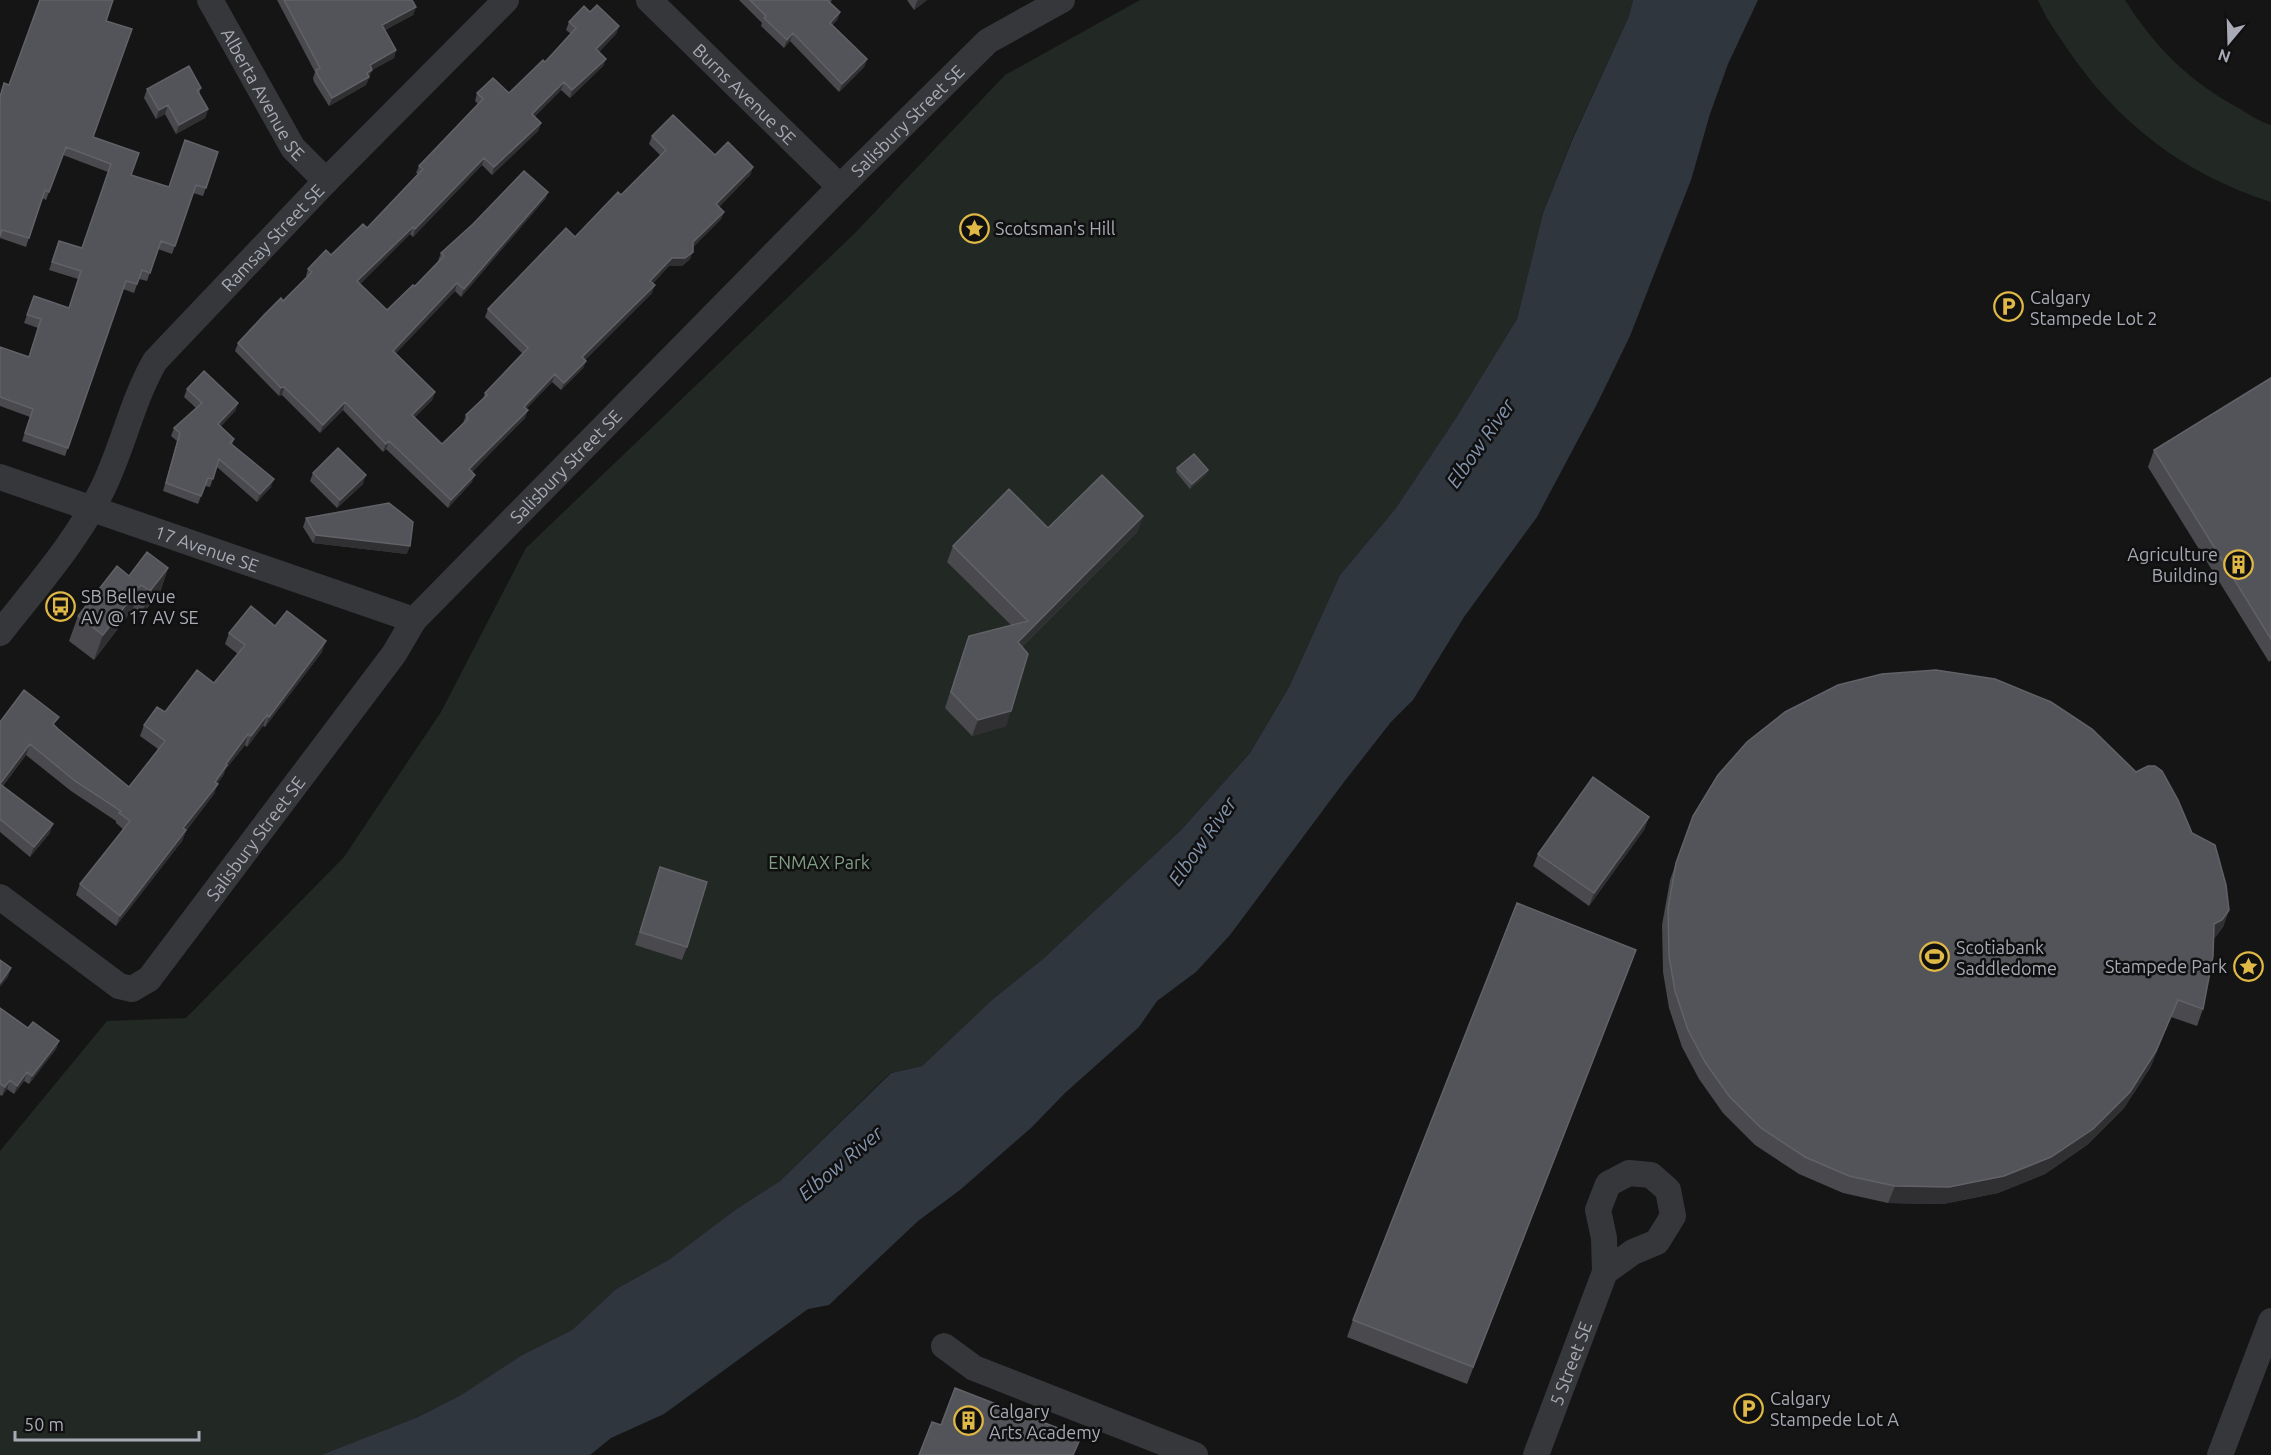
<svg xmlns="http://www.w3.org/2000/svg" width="2271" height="1455" font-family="Ubuntu,sans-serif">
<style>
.green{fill:#222823}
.water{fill:#2f363e}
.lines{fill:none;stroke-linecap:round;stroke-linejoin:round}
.street{stroke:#36373b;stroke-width:26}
.wall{fill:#49494e}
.shaded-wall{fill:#303033}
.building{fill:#535459;stroke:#616267;stroke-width:1.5}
.labels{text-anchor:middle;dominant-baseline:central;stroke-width:5;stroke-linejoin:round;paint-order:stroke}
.street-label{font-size:18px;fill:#a8abb5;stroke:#101011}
.poi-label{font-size:18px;fill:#a8abb5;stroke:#101011;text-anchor:start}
.park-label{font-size:18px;fill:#819e85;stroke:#101011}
.water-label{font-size:20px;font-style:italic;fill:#8395ad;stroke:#101011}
</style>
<rect width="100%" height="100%" fill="#151516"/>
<path class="green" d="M1140,0H1633L1629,16L1573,137L1543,213L1517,319L1456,418L1396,508L1340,575L1289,687L1250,753L1181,830L1044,958L993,999L922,1066L890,1073L780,1181L735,1210L670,1259L616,1289L572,1330L522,1355L461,1395L418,1417L321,1455H0V1151L107,1021L186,1018L344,857L441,712L526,548L855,233L1005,75Z
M2038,0H2125C2156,49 2191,83 2242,110C2251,116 2261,122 2271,125V202C2184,174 2117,123 2066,47C2056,32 2045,17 2038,0Z"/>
<path class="water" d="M1633,0H1758L1728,64L1710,114L1691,180L1630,336L1597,404L1537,517L1464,617L1413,700L1391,722L1344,782L1230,935L1196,972L1157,1001L1139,1027L1065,1093L1031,1128L960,1190L918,1221L829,1305L808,1309L664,1414L611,1438L590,1455H321L418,1417L461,1395L522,1355L572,1330L616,1289L670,1259L735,1210L780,1181L891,1073L922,1066L993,999L1044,958L1181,830L1250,753L1289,687L1340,575L1396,508L1456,418L1517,319L1543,213L1573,138L1629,16Z"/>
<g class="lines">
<g class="street">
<path id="s1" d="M210,0L293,148L326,181"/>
<path id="s2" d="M649,0L840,187"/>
<path id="s3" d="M0,477L414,620"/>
<path id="s4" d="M0,633C36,587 77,541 103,488C123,447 132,401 155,361L326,181L506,0"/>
<path id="s5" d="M0,897L119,986L132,989L149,979L394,654L414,620L840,187L988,41L1062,0"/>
<path d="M944,1346L974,1368L1195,1455"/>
<path id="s6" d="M1536,1455L1605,1272L1604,1238L1598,1210L1608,1184L1629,1173L1651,1175L1668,1190L1673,1216L1657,1242L1633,1252L1605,1272"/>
<path d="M2220,1455L2271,1321"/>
</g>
</g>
<path class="wall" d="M277,0H412L416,7L413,15L385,30L396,50L394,58L372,70L366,85L329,106L314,82L313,78L315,72Z
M739,0H832L830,3L840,12L837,20L832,25L867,59L864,67L839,92L790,41L784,48L761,26L762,23Z
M907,0H927L914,10Z
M590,12L619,26L616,34L599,52L606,59L603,66L570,98L561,90L534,117L541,123L538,131L492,175L482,165L413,237L410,234L360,284L387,310L415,286L439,261H438L441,253L548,192L545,199L461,297L455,291L396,353L435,392L432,400L414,418L442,444L463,423L466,415L483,399L485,393L522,353L485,317L488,309L575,237L621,195L661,156L649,144L652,136L753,167L750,175L719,207L724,212L721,219L693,247L690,259L682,266H669L653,283L652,293L585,360L586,361L583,368L561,390L552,382L526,409L525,418L472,472V482L448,508L386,449L383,452L343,410L320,433L282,395L279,396L235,351L238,343L283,301L307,277L306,276L308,269L331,255L367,228L418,174L416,173L419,166L478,104L475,101L477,93H509L545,62L571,34L566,30L569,22Z
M106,21L93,137L131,175L168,187L218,152L203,196L193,193L172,254L158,249L147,281L139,279L134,293L123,289L65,456L22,441L30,417L0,406V347L29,357L38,328L24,323L34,296L69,308L78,279L49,270L59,241L82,248L108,172L63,155L46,200L42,198L26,247L0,238V95L4,83L9,85Z
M201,88L199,94L208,109L205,118L176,134L165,114L156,119L144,98L147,89Z
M2271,378V660L2269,662L2148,467L2154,450Z
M187,389L238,403L235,411L220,427L234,439L232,445L271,487L257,502L217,467L210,487L205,486L198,504L163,491L177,441L171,436L174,428L196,408L184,397Z
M1177,468L1207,474L1190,489L1176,472Z
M313,473L363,484L337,508L310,481Z
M1143,516L1137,532L1022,647L1006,726L972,736L945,708L963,652L969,636L1011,625L947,562L953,546L1048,528Z
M306,518L407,554L313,543L303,527Z
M168,568L160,592L141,616L133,609L94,660L69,641L78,616Z
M275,626L322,652L265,727L263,726L247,747L245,745L225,770L223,776L217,783L214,794L186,831L182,841L116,926L76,895L80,884L124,830L116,823V821L71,791L26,755L3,786L53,824L49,834L30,857L0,832V722L56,727L129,787L158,749L140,736L144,725L214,683L238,654L225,644L229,633Z
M1649,817L1644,830L1589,906L1533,866L1538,854Z
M2192,833L2229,910L2223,927L2214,938L2203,1009L2197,1026L2171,1017L2150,1068L2124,1108L2087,1145L2045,1174L1998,1193L1943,1204L1888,1203L1843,1193L1799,1174L1755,1145L1723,1113L1699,1079L1682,1047L1669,1008L1663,972L1662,925L1670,880L1676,863Z
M660,867L687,947L682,960L635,945Z
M1636,950L1467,1384L1347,1337L1353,1320Z
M0,1008L28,1028L59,1041L56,1049L29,1084L24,1081L14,1094L7,1089L2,1096L0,1095Z"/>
<path class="shaded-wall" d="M919,0H927L914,10L917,1Z
M416,7L413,15L380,33L382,25Z
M840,12L837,20L827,31L830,23Z
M619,26L616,34L594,57L596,49Z
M793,33L790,41L784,48L787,40Z
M396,50L394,58L372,70L366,85L329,106L332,98L370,65Z
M606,59L603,66L570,98L572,90Z
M867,59L864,67L839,92L842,84Z
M564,82L561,90L529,122L532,114Z
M168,105L165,114L156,119L159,110Z
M208,109L205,118L176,134L179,125Z
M541,123L538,131L492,175L494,167Z
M484,158L482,165L413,237L415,229Z
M753,167L750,175L714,212L716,204Z
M548,192L545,199L461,297L464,289Z
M724,212L721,219L690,250L693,242Z
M413,227L410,234L355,289L357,281Z
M693,252L690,259L682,266H669L648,289L650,281L672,258Z
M457,283L455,291L390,359L393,351Z
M655,285L652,293L580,365L582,357Z
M586,361L583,368L561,390L564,383Z
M555,374L552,382L521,414L524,407Z
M284,387L282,395L279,396L281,388Z
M435,392L432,400L409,423L412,415Z
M345,402L343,410L320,433L323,425Z
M238,403L235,411L215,433L218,424Z
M528,410L525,418L467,477L469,469Z
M389,441L386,449L383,452L386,444Z
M1208,470L1207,474L1190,489L1192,484Z
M366,475L363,484L337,508L340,500Z
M475,475L472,482L448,508L451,500Z
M274,479L271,487L257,502L260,494Z
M1143,516L1137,532L1012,657L1018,642Z
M316,535L410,546L407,554L313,543Z
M168,568L160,592L141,616L150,591Z
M141,585L133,609L94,660L103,635Z
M326,641L322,652L265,727L269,717Z
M1011,711L1006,726L972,736L978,720Z
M267,715L263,726L247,747L251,736Z
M248,734L245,745L225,770L223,776L211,792L215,782L226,764Z
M30,744L26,755L0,789V784Z
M218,784L214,794L186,831L182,841L116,926L120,916L183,828Z
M1649,817L1644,830L1589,906L1594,893Z
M53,824L49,834L30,857L34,847Z
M2229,910L2223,927L2216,937L2208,941L2214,924Z
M11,968L8,977L0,987V983Z
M2178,1000L2150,1068L2124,1108L2087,1145L2045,1174L1998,1193L1943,1204L1888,1203L1895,1186Z
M59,1041L56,1049L29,1084L32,1076Z
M27,1072L24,1081L14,1094L17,1086Z
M10,1080L7,1089L2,1096L5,1087Z"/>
<path class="building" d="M40,0H113L106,21L132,29L93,137L139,153L131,175L169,187L185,140L218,152L206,188L196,185L175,246L161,241L150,273L142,270L137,284L126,281L68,448L25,433L33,409L0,397V347L29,357L41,319L27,315L34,296L69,308L81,271L52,262L59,241L82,248L111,164L66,147L49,192L45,190L29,238L2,230L0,236V97L4,83L9,85Z
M284,0H412L416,7L382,25L396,50L370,65L372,70L367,73L369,77L332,98L317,74L316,70L320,68Z
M750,0H827L840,12L830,23L867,59L842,84L793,33L787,40L764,18L766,16Z
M597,5L619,26L596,49L606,59L572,90L564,82L532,114L541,123L494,167L484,158L415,229L413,227L357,281L387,310L413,285L415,286L444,256L441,253L473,224L524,171L548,192L464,289L457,283L393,351L435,392L412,415L442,444L468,419L466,415L487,395L485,393L528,348L488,309L566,228L575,237L618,192L621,195L666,150L652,136L673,115L715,155L728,142L753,167L716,204L724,212L693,242V252L685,258H672L650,281L655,285L582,357L586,361L564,383L555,374L524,407L528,410L469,469L475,475L451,500L389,441L386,444L345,402L323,425L284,387L281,388L238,343L264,315L281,298L283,301L312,272L308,269L326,250L331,255L363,224L367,228L423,169L419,166L483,99L477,93L493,78L509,93L543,60L545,62L576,28L569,22L584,6L590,12Z
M189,66L201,88L197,90L208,109L179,125L168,105L159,110L147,89Z
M204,371L238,403L218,424L234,439L230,443L274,479L260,494L219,459L213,479L208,478L201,496L166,483L180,433L174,428L202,403L187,389Z
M2271,378V639L2154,450Z
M338,448L366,475L340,500L313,473Z
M1194,454L1208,470L1192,484L1177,468Z
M1102,475L1143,516L1018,642L1028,654L1011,711L978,720L951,692L969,636L1028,621L953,546L1009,489L1048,528Z
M389,503L413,522L410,546L316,535L306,518Z
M147,552L168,568L150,591L141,585L103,635L78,616L117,566L129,576Z
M251,606L275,626L287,611L326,641L269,717L267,715L251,736L248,734L226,764L227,765L215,782L218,784L183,828L186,830L120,916L80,884L130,821L119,813L121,811L75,781L30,744L0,784L53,824L34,847L0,819V722L24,690L59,717L53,724L58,729L129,787L165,741L144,725L157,707L165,712L197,670L214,683L245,645L229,633Z
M1936,670L1995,679L2051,702L2092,729L2136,772L2148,766H2155L2162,771L2178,800L2192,833L2215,845L2226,885L2229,910L2222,920L2214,924L2213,956L2203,1009L2178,1000L2156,1051L2130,1092L2093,1129L2051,1157L2004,1176L1949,1187L1895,1186L1849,1176L1805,1157L1761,1128L1729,1096L1705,1062L1688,1030L1675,991L1669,956L1668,908L1676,863L1693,816L1718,775L1747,742L1785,712L1838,685L1882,674Z
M1593,777L1649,817L1594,893L1538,854Z
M660,867L707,882L687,947L640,932Z
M1517,903L1636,950L1473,1367L1353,1320Z
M0,960L11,968L0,983Z
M0,1008L28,1028L33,1022L59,1041L32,1076L27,1072L17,1086L10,1080L5,1087L0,1084Z
M955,1388L1081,1437L1073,1455H919L932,1422L941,1425Z"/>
<defs>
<symbol id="sight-ring" viewBox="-11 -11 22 22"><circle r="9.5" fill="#101011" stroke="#dfb845" stroke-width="1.5"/><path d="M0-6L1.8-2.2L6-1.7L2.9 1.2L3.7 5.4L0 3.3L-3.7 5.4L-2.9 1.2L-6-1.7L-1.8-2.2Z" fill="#dfb845"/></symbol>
<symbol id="parking-ring" viewBox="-11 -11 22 22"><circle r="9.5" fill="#101011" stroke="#dfb845" stroke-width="1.5"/><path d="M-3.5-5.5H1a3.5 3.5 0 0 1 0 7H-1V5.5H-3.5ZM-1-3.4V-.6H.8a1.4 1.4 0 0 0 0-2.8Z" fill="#dfb845"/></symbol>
<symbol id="building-ring" viewBox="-11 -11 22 22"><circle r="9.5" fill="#101011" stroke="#dfb845" stroke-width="1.5"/><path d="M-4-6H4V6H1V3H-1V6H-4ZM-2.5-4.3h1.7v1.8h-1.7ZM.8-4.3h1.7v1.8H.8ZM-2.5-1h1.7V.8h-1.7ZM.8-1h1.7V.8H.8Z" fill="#dfb845"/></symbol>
<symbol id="bus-ring" viewBox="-11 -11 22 22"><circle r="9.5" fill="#101011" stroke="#dfb845" stroke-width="1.5"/><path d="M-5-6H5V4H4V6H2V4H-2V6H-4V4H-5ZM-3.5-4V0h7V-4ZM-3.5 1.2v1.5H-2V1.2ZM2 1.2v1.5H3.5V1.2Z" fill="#dfb845"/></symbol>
<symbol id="stadium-ring" viewBox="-11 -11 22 22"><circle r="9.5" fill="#101011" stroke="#dfb845" stroke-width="1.5"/><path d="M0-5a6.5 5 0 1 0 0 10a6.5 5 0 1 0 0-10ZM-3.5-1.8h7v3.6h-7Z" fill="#dfb845"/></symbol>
</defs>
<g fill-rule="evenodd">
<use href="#sight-ring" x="958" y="212" width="33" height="33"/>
<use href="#parking-ring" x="1992" y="290" width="33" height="33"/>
<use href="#building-ring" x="2222" y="548" width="33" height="33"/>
<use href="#bus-ring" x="44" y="590" width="33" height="33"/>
<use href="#stadium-ring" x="1918" y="940" width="33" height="33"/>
<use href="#sight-ring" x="2232" y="950" width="33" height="33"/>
<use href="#parking-ring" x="1732" y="1392" width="33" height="33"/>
<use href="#building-ring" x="952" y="1404" width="33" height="33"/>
</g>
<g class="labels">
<g class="street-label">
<text stroke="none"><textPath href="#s1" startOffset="108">Alberta Avenue SE</textPath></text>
<text stroke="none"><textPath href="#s2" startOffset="134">Burns Avenue SE</textPath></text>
<text stroke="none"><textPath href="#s5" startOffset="1330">Salisbury Street SE</textPath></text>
<text stroke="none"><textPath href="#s4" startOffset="486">Ramsay Street SE</textPath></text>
<text stroke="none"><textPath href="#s5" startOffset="844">Salisbury Street SE</textPath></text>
<text stroke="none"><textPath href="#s3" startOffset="219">17 Avenue SE</textPath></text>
<text stroke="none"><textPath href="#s5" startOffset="358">Salisbury Street SE</textPath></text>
<text stroke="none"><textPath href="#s6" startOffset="98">5 Street SE</textPath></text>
</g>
<g class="poi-label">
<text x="995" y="228">Scotsman's Hill</text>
<text x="2030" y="297">Calgary<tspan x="2030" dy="21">Stampede Lot 2</tspan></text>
<text x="2218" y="554" text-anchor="end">Agriculture<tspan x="2218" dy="21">Building</tspan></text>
<text x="81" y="596">SB Bellevue<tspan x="81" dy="21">AV @ 17 AV SE</tspan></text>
<text x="1956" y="947">Scotiabank<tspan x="1956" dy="21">Saddledome</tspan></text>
<text x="2227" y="966" text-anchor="end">Stampede Park</text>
<text x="1770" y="1398">Calgary<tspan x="1770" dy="21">Stampede Lot A</tspan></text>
<text x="989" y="1411">Calgary<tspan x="989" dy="21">Arts Academy</tspan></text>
</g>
<g class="park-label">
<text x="819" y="862">ENMAX Park</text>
</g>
<g class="water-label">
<text transform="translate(1480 443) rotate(-55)">Elbow River</text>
<text transform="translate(1202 841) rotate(-55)">Elbow River</text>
<text transform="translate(840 1163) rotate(-40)">Elbow River</text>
</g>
</g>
<g transform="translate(2229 42) rotate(199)" stroke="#101011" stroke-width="4.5" paint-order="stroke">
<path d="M0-4.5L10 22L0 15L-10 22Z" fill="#a8abb5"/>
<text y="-9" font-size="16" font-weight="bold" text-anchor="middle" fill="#a8abb5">N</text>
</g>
<path d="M15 1431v9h184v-9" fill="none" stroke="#a8abb5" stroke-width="3"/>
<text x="24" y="1431" font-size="18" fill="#a8abb5" stroke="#101011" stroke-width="4.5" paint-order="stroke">50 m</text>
</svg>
